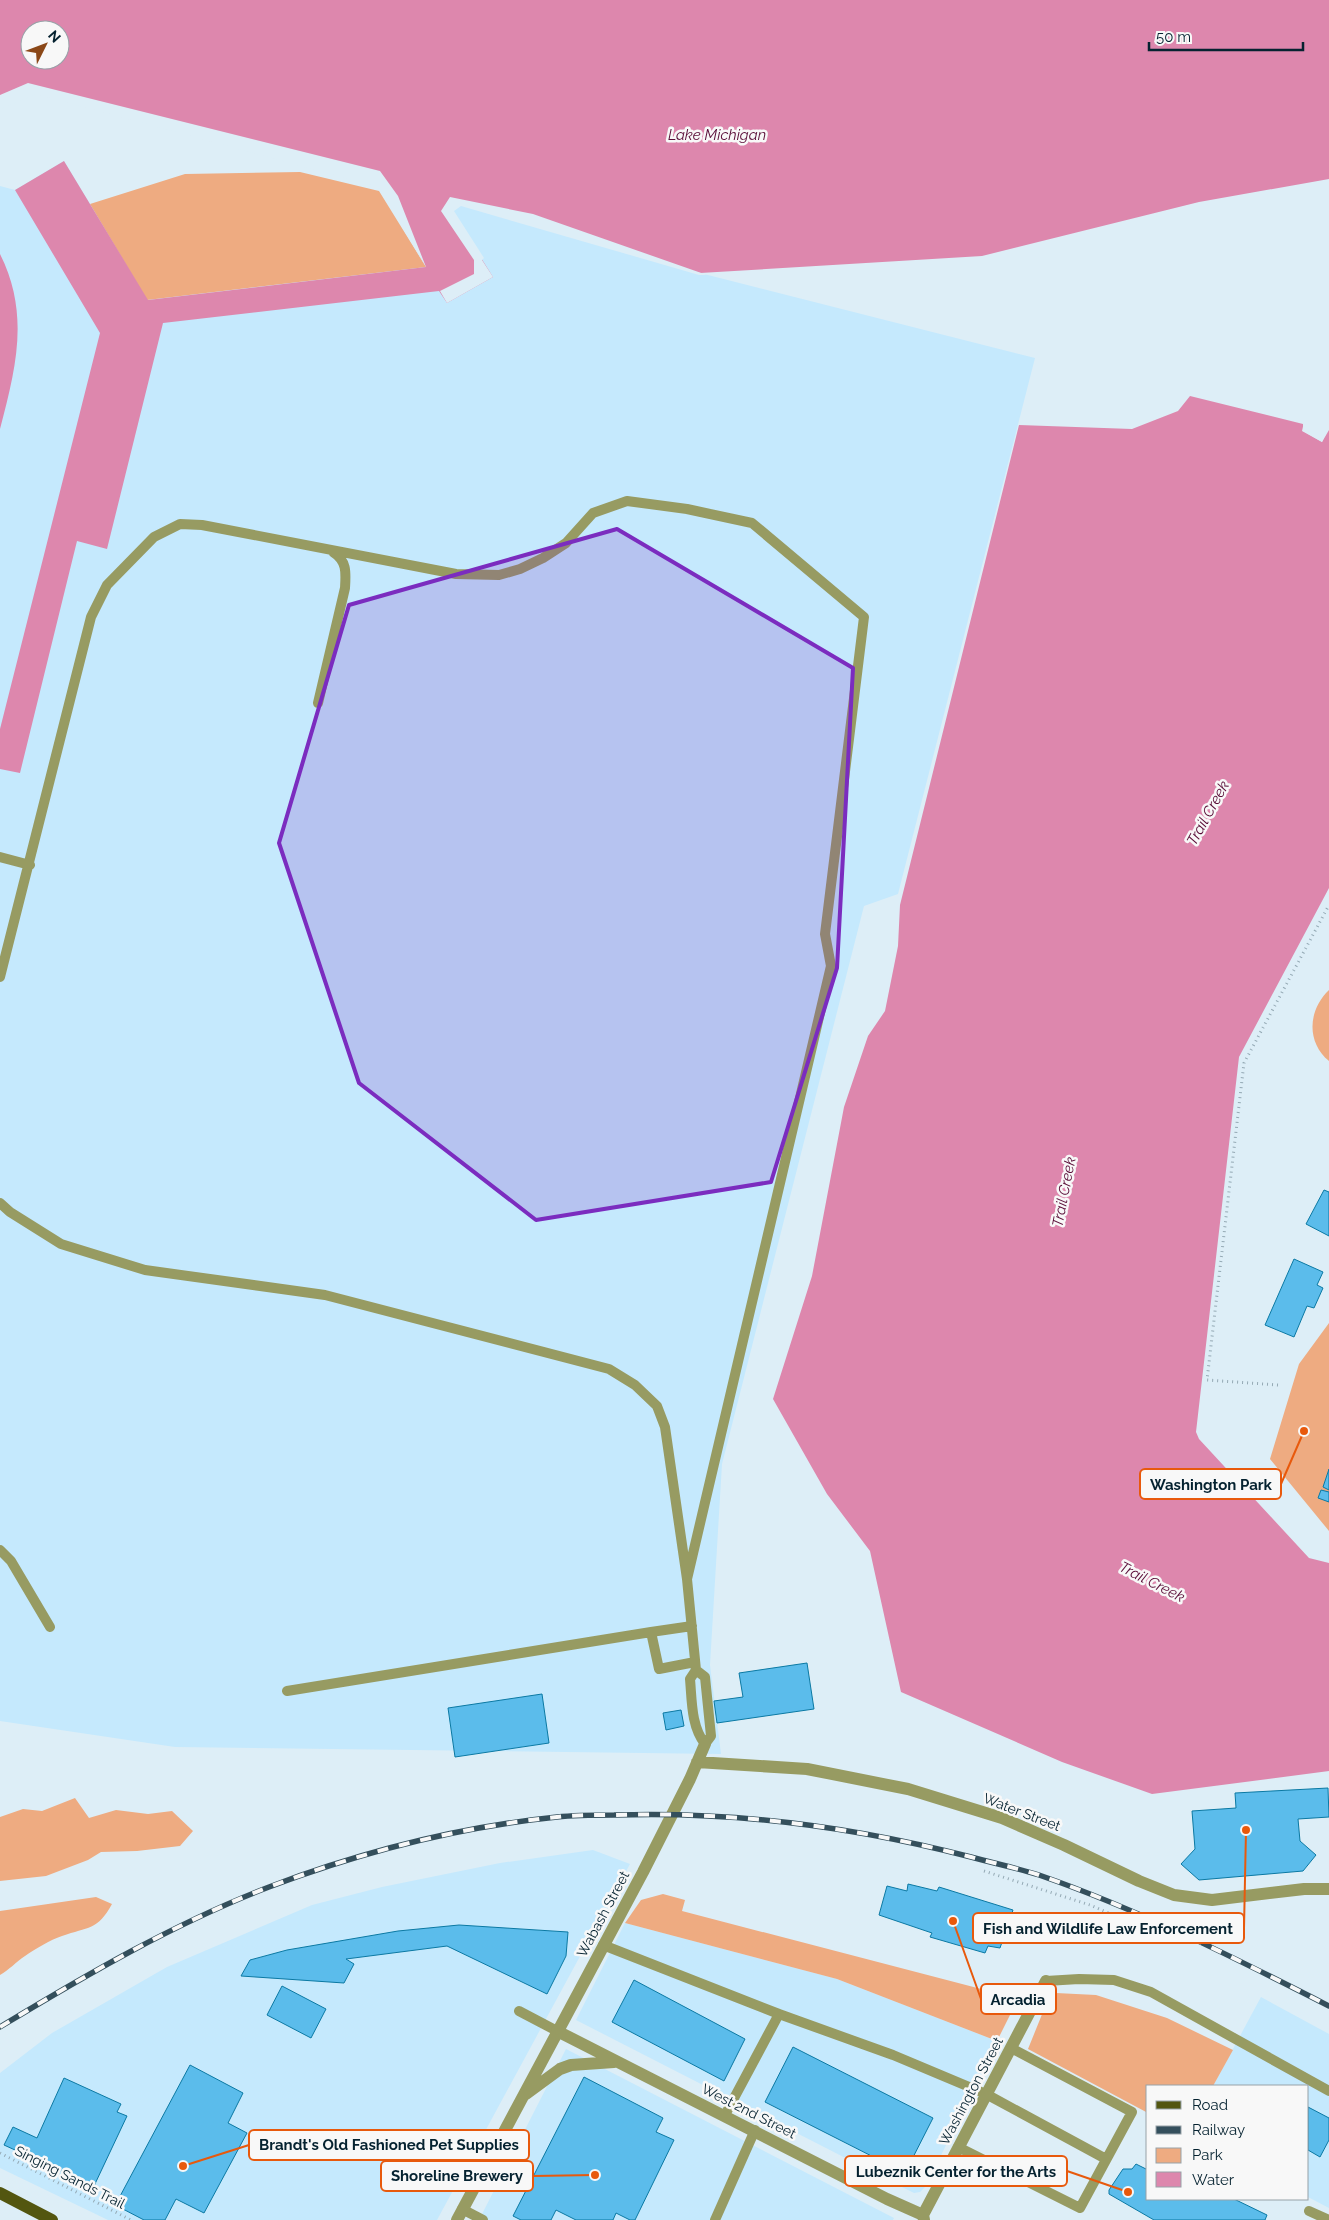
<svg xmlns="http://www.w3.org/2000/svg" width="1329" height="2220" font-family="Raleway,sans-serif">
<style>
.built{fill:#c5e9fd}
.green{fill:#eeab81}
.water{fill:#dd87ad;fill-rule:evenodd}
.pier{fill:#ddeef7}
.building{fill:#5bbceb;stroke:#0b79a3}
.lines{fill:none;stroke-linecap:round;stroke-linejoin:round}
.path{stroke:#94a9b4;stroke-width:3;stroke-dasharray:1 4;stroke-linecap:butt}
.service{stroke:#979b62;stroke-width:10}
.minor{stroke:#979b62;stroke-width:12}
.primary{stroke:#535610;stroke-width:12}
.rail-casing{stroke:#344f5c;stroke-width:5.5}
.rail{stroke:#f8f8f8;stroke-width:4;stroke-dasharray:11;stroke-linecap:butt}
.marked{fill:#7b2cbf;fill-opacity:0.2;stroke:#7b2cbf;stroke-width:4;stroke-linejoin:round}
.labels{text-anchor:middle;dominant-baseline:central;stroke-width:5;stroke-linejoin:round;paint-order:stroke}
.street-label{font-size:14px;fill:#052230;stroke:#f8f8f8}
.water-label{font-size:15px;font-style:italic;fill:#580b36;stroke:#f8f8f8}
.leader{fill:none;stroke:#e8590c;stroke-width:2}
.callout-dot{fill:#e8590c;stroke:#f8f8f8;stroke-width:2}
.callout{fill:#f8f8f8;stroke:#e8590c;stroke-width:2}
.callout-label{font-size:15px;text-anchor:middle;font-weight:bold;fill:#052230}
</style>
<rect width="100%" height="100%" fill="#ddeef7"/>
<path class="built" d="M64,161L148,300L426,267L447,303L450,211L460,203L700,273L1035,358L898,894L864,906L722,1464L710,1665L721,1754L175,1747L0,1721V186L15,190Z
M593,1850L630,1864L437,2220H108L0,2168V2073L52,2033L167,1967L312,1905L382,1887L500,1863Z
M625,1923L837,1979L997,2041L926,2186L920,2192L914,2193L904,2188L576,2020Z
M1261,1997L1329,2034V2208L1308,2197V2086H1213Z
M566,2049L894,2218L893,2220H479Z"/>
<path class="green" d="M300,172L379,191L426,267L147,300L90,204L185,174Z
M1329,990V1061C1306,1042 1308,1010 1329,990Z
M1329,1323V1531L1270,1459L1299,1364Z
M75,1798L89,1818L116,1810L148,1814L172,1811L193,1831L180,1846L137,1851L101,1852L88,1860L46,1876L0,1881V1817L23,1809L42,1811Z
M663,1894L685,1900L682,1911L1008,1996L1017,2001L997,2041L837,1979L625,1923L641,1900Z
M96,1897L112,1904C98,1930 88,1927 62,1936C50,1940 35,1949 25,1956C16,1962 9,1970 0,1975V1911Z
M1056,1993L1096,1995L1167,2018L1233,2050L1213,2086H1148V2113L1028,2049L1047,2002L1052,2000Z"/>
<path class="water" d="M0,0H1329V179L1199,202L982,256L700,273L460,203L451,210L493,277L447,303L439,291L163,323L107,549L77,541L20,773L0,769V729L100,333L15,190L64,161L148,300L426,267L379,184L36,92L0,106ZM30,30H60V60H30Z
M0,254C30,314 16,368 0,429Z
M1190,396L1303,424V431L1322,442L1329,430V888L1239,1057L1196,1432L1199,1439L1309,1558L1329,1563V1771L1152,1794L1062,1762L901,1692L870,1551L827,1494L773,1399L812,1276L844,1107L868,1036L885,1011L898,946L900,905L1019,425L1132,429L1178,411Z"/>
<path class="pier" d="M28,83L380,171L398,196L426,267L378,187L36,94L0,109V95Z
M450,197L533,214L707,275H699L461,206L454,211L484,258L482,260L493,277L447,303L440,291L474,274V260L441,211Z
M1304,422L1305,429L1321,438L1329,427L1322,442L1302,431Z"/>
<path class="building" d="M1324,1190L1329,1192V1236L1306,1224Z
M1294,1259L1323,1272L1317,1285L1323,1288L1314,1308L1307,1306L1294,1337L1265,1325Z
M1329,1469V1490L1323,1487Z
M1321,1490L1329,1492V1502L1318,1498Z
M807,1663L814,1709L717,1723L714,1701L743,1697L739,1673Z
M542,1694L549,1743L455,1757L448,1708Z
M681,1710L684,1726L666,1730L663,1713Z
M1328,1788L1329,1817L1298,1819L1300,1841L1316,1855L1303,1871L1199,1880L1181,1864L1195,1849L1192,1811L1236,1808L1235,1793Z
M908,1884L937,1891L939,1887L1013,1910L1000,1948L988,1946L985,1953L930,1937L932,1933L879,1915L887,1886L907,1891Z
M459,1925L568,1932L566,1956L547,1994L447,1946L346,1959L354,1964L344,1983L241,1976L250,1960L287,1950L398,1931Z
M634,1980L745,2039L724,2081L612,2022Z
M282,1986L326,2009L311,2038L267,2015Z
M793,2047L933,2118L905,2173L765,2102Z
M190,2065L243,2093L228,2123L247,2133L204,2213L176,2199L165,2220H144L121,2208L123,2202L118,2200Z
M584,2077L663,2118L656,2132L674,2140L635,2220H630L616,2213L613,2220H576L556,2210L551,2220H521L513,2216Z
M64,2078L121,2104L117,2112L127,2116L94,2186L4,2145L13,2127L37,2138Z
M1308,2107L1329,2118V2140L1320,2157L1308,2150Z
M1136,2164L1148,2170V2199H1234L1267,2215L1265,2220H1154L1109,2194V2190L1123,2169H1132Z"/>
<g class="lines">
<path class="path" d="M1278,1385L1207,1380L1244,1063L1329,905
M984,1871L1090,1905L1167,1938
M0,2153L131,2220"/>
<path class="service" d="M318,703L345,588C346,572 347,561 333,552
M0,857L30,865
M0,977L91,617L107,585L154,537L180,524L202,525L456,574L499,575L520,569L543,558L566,543L593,513L627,501L687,509L752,523L864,617L825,934L831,966L687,1579
M0,1203L10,1212L61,1244L145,1270L325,1295L609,1369L635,1385L657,1406L665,1427L687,1579L696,1670L690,1679C692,1701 691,1726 705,1744L711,1736L705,1677L696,1670
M0,1550L11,1561L50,1627
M651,1632L692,1626
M287,1691L651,1632L659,1669L695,1662
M603,1945L779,2014
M1046,1981L1079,1979L1114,1980L1151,1992L1329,2091
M519,2011L557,2031
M725,2115L779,2014L893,2055L986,2094L1106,2159
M958,2147L1080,2208L1132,2112L1011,2048
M462,2209L483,2220
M1309,2211L1329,2220
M715,2220L755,2130"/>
<path class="minor" d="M697,1762L807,1769L908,1789L1002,1818L1064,1845L1139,1881L1174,1895L1212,1900L1304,1889H1329
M557,2031L887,2199L923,2215L924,2220
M526,2094L560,2069L571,2065L614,2062
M923,2215L1046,1981
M457,2220L643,1872L690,1779L705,1744"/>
<path class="primary" d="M0,2193L52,2220"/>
<defs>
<path id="rail" d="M0,2027C86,1975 175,1923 269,1887C361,1852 459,1827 557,1817C576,1815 595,1815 614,1815C734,1811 855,1827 971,1857C993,1863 1017,1868 1039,1875C1140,1910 1235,1958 1329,2006"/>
</defs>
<use href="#rail" class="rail-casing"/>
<use href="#rail" class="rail"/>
</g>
<path class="marked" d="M617,529L853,668L837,968L771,1182L536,1220L359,1083L279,843L349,605Z"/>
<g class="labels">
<g class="street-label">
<text transform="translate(1022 1812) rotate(21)">Water Street</text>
<text transform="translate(603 1914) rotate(-62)">Wabash Street</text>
<text transform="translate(971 2091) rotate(-62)">Washington Street</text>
<text transform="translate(749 2111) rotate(27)">West 2nd Street</text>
<text transform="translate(70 2177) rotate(27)">Singing Sands Trail</text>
</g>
<g class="water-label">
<text x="717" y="135">Lake Michigan</text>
<text transform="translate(1208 813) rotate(-61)">Trail Creek</text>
<text transform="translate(1064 1192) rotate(-79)">Trail Creek</text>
<text transform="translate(1152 1582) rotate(27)">Trail Creek</text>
</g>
</g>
<path class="leader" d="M1304 1431L1281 1484M1246 1830L1244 1928M953 1921L981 1999M183 2166L249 2145M1128 2192L1067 2171M595 2175L533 2176"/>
<g class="callout-dot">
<circle cx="1304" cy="1431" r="5"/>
<circle cx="1246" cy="1830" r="5"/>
<circle cx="953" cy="1921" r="5"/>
<circle cx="183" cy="2166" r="5"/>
<circle cx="1128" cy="2192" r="5"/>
<circle cx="595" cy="2175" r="5"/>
</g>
<g class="callout">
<rect x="1140" y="1469" width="141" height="30" rx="5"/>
<rect x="973" y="1913" width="271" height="30" rx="5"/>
<rect x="981" y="1984" width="75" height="30" rx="5"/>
<rect x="249" y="2130" width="280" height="30" rx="5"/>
<rect x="845" y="2156" width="222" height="30" rx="5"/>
<rect x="381" y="2161" width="152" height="30" rx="5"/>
</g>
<g class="callout-label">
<text x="1211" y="1490">Washington Park</text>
<text x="1108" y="1934">Fish and Wildlife Law Enforcement</text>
<text x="1018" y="2005">Arcadia</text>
<text x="389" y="2150">Brandt's Old Fashioned Pet Supplies</text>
<text x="956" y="2177">Lubeznik Center for the Arts</text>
<text x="457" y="2181">Shoreline Brewery</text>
</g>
<rect x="1146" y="2085" width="162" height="115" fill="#f8f8f8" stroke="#97a2a8"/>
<rect x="1156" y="2101" width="25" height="8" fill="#535610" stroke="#97a2a8"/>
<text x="1192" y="2110" font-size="15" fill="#052230">Road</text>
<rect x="1156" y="2126" width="25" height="8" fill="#344f5c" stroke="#97a2a8"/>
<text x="1192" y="2135" font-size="15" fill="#052230">Railway</text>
<rect x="1156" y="2148" width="25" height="15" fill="#eeab81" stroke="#97a2a8"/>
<text x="1192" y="2160" font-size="15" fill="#052230">Park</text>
<rect x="1156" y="2172" width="25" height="15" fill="#dd87ad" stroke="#97a2a8"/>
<text x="1192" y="2185" font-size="15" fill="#052230">Water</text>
<g transform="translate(45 45) rotate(48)"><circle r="24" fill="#f8f8f8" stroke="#97a2a8"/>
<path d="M0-4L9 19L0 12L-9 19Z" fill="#8b4818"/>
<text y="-8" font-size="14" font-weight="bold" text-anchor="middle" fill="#052230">N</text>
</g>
<path d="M1149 42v8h154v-8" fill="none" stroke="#052230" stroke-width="2.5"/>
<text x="1156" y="42" font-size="15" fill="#052230" stroke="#f8f8f8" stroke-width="4" paint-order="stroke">50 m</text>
</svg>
